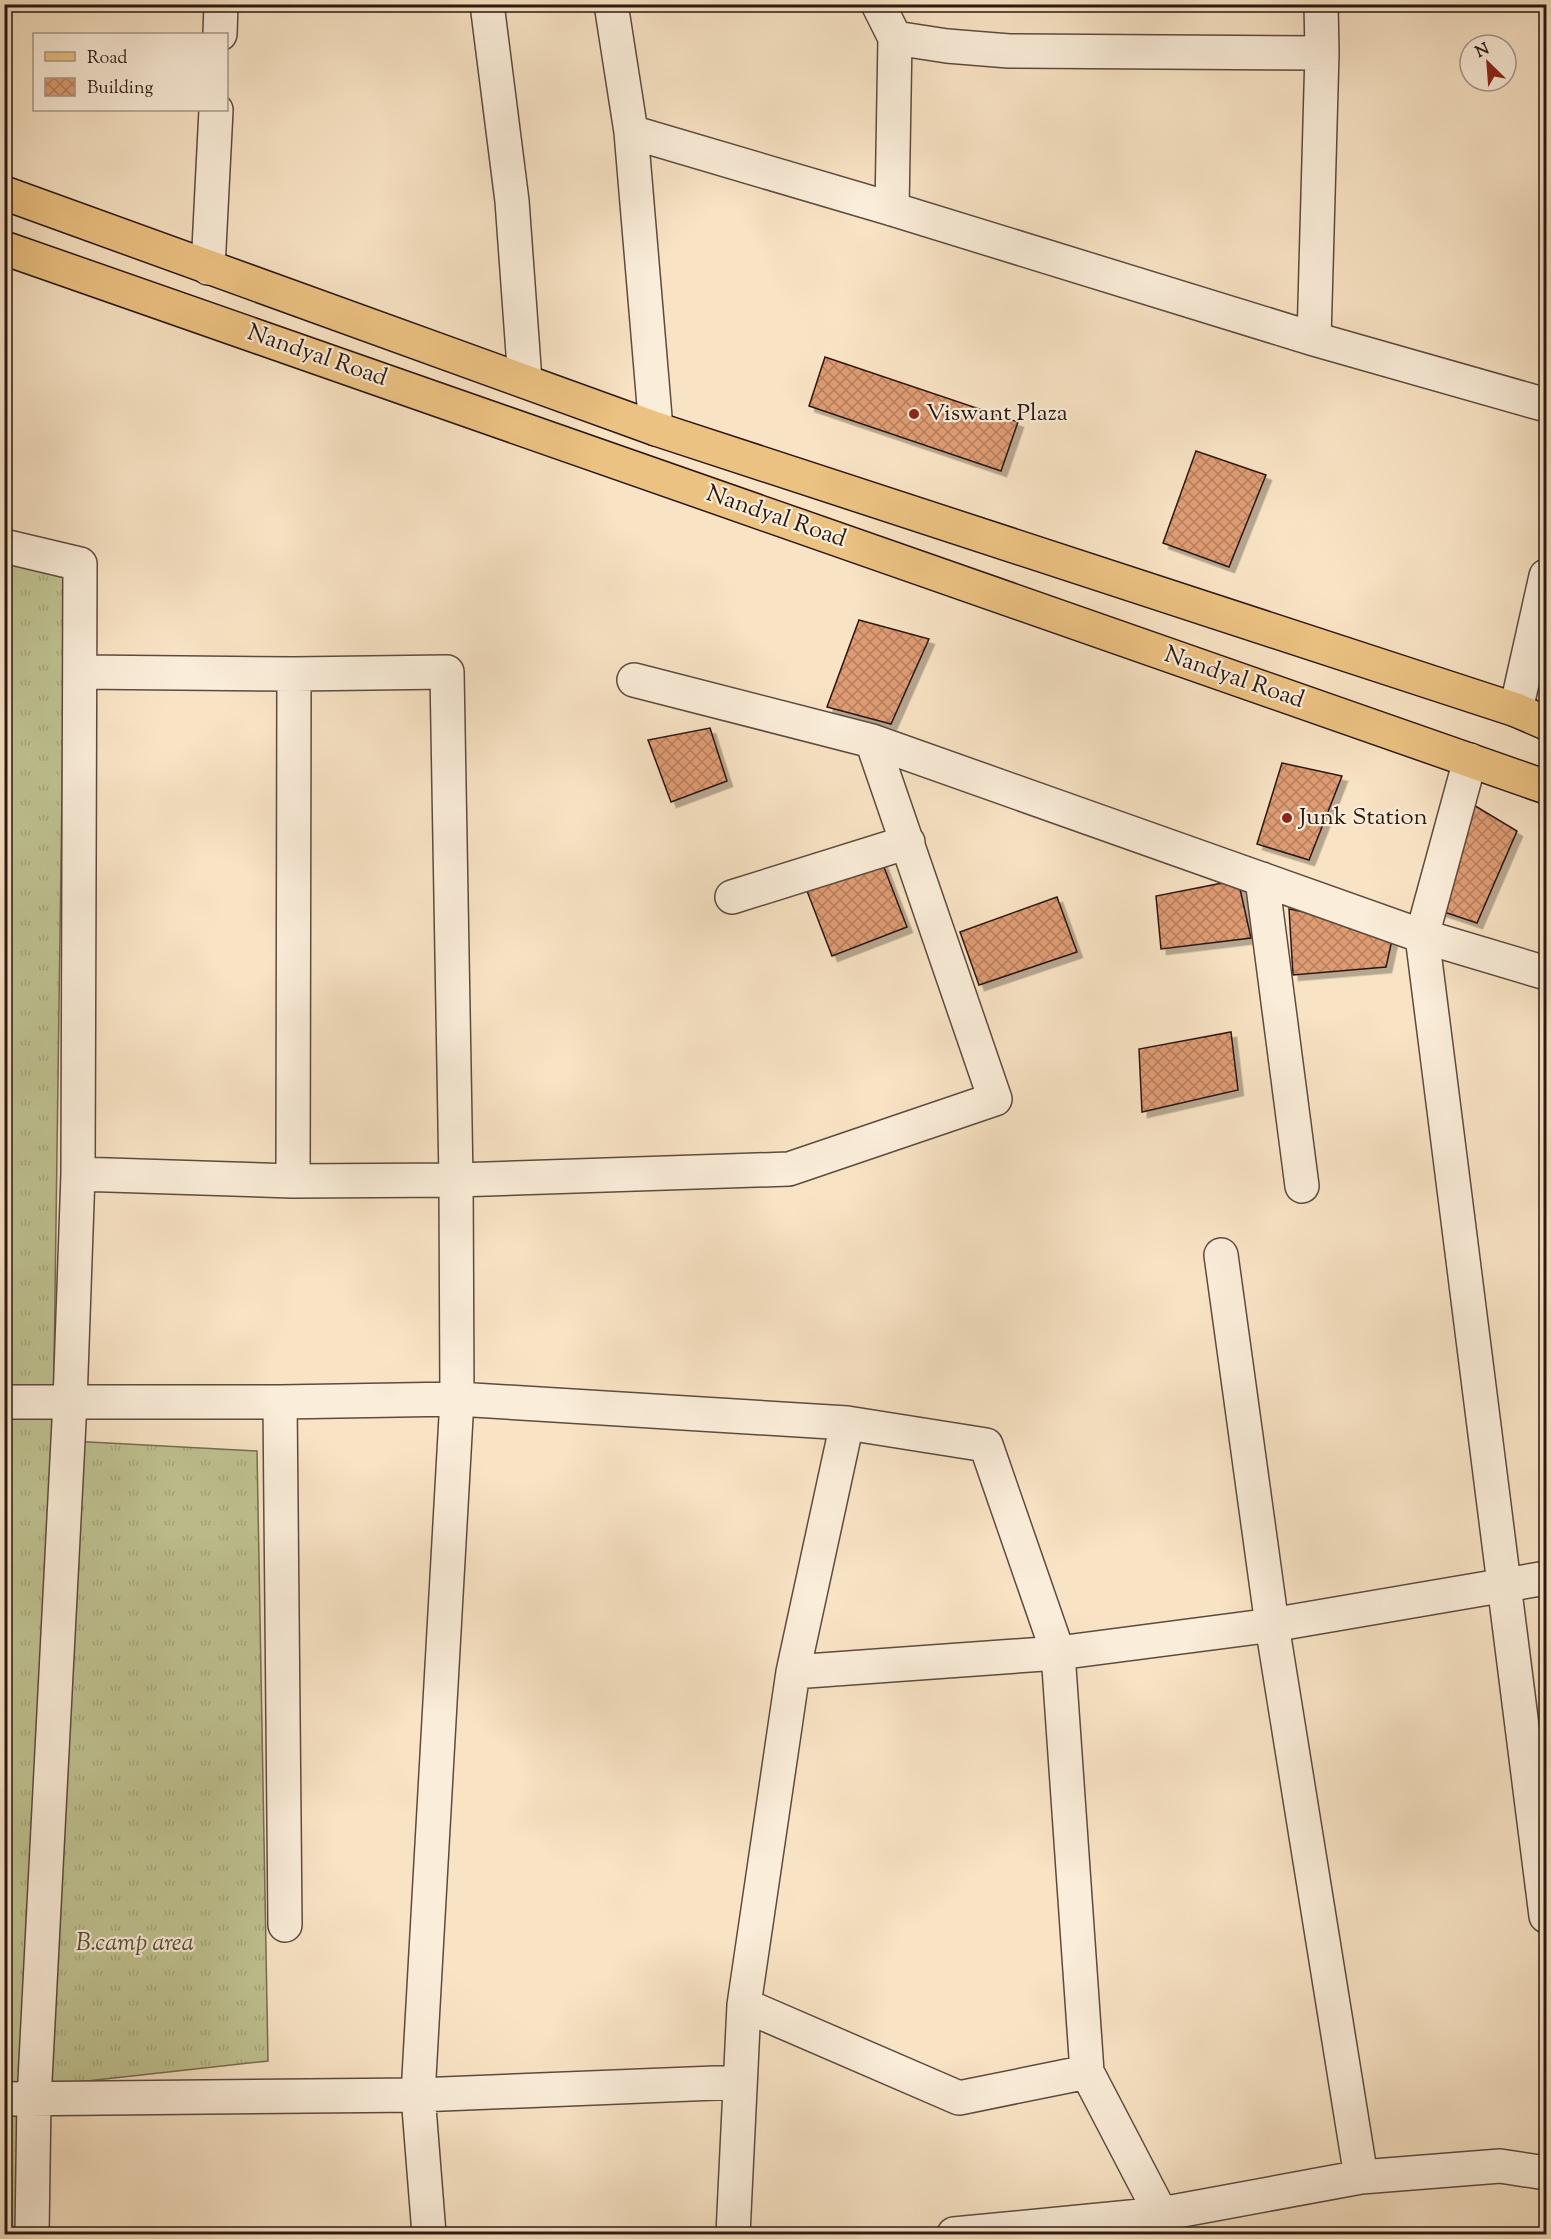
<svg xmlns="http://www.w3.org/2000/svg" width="1551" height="2239" font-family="'Sorts Mill Goudy',serif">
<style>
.grass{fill:url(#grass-tufts);stroke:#746e52;stroke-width:1.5}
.building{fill:url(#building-cross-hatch);stroke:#291813;stroke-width:1.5;filter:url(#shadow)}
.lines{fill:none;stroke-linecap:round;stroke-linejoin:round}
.minor-casing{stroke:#5d4b3f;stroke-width:36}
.major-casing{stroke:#291813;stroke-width:36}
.minor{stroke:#faedd9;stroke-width:33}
.major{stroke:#ecc282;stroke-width:33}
.poi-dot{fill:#8f2418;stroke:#faedd9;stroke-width:2}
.labels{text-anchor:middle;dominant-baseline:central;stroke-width:4.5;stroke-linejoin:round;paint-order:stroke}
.street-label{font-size:24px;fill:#291813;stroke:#faedd9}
.poi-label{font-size:24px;fill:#291813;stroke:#faedd9;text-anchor:start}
.park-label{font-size:24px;font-style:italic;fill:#564b39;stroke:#faedd9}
</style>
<defs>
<pattern id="grass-tufts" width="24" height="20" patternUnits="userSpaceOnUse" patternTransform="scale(1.5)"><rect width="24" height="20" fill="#c0c392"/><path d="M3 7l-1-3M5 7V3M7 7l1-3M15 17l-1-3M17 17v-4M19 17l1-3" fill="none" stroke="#a5a77d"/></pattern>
<pattern id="building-cross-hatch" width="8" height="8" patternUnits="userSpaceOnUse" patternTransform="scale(1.5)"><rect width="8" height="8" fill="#df9c73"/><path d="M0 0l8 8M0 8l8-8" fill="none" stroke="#b57e5d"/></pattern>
<filter id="shadow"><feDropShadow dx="5.5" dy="5.5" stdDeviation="0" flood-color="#0004"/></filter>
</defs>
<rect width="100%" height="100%" fill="#f8e3c4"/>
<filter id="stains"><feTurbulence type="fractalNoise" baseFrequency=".00333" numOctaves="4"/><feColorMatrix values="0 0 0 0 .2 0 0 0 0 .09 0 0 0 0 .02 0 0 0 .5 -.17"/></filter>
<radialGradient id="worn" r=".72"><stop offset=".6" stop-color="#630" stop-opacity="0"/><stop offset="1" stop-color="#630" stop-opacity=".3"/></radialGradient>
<path class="grass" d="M5,560L65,574L53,1440L257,1451L268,2061L24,2088L20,2234H5Z"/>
<path class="building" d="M825,357L1018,422L1001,471L809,406Z
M1196,451L1266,475L1229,567L1163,543Z
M859,620L929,639L891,724L827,707Z
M710,728L727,781L671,802L648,740Z
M1282,763L1342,776L1309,860L1257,844Z
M1472,804L1517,831L1477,923L1432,908Z
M882,862L907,927L832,956L807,891Z
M1238,880L1251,938L1161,949L1156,896Z
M1057,897L1077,952L979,985L960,932Z
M1289,909L1324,916L1392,940L1386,967L1293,975Z
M1231,1032L1238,1090L1142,1112L1139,1049Z"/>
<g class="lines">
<defs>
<path id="minor" d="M487,4L512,201L525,381
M611,4L631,132L656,429
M878,4L895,38L947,46L1009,51L1322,53L1321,4
M220,34L221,4
M631,132L892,209L1314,339L1546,405
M892,209L895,38
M208,268L216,110
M1314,339L1322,53
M4,546L80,564L78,1174L70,1402L34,2100L32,2234
M80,672L294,674L293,1181
M294,674L447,672L456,1180L457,1399L418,2095L429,2234
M634,680L872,741L1422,936L1546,973
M1516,710L1546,576
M1470,760L1422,936L1546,1916
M1262,879L1302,1186
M732,897L908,842
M78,1174L293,1181L456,1180L789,1169L995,1099L872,741
M1221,1255L1272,1625L1361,2177
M4,1402H280L457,1399L847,1423L986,1445L1058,1653L1087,2072L1161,2214L1163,2234
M280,1402L285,1925
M793,1672L1058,1653L1272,1625L1546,1578
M744,2005L959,2098L1087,2072
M4,2099L418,2095L740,2082
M733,2234L744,2005L793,1672L847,1423
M954,2234L1161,2214L1361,2177L1500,2166L1546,2173"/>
<path id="major" d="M4,193L656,429L1516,710L1546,723
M4,248L1546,787"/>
</defs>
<use href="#minor" class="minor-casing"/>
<use href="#major" class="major-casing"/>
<use href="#minor" class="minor"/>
<use href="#major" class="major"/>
</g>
<g class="poi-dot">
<circle cx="914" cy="414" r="6"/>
<circle cx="1287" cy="818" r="6"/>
</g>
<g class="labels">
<g class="street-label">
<text transform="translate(317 356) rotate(19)">Nandyal Road</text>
<text transform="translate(776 517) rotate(19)">Nandyal Road</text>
<text transform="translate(1234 678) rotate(19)">Nandyal Road</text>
</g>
<g class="poi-label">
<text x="926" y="414">Viswant Plaza</text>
<text x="1299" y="818">Junk Station</text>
</g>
<g class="park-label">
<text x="135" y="1944">B.camp area</text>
</g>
</g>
<rect width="1551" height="2239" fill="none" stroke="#f8e3c4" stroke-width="24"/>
<rect x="6" y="6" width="1539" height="2227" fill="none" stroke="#291813" stroke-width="3"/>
<rect x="12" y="12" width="1527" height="2215" fill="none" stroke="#291813" stroke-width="1.5"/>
<rect x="33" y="33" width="195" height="78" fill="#faedd9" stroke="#a6988a" stroke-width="1.5"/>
<rect x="45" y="52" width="30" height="9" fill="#ecc282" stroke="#a6988a" stroke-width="1.5"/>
<text x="87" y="63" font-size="18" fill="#291813">Road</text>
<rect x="45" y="78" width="30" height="18" fill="url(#building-cross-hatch)" stroke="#a6988a" stroke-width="1.5"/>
<text x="87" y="93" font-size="18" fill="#291813">Building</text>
<g transform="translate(1488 63) rotate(335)"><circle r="28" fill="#faedd9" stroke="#a6988a" stroke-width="1.5"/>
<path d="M0-4.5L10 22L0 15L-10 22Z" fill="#8f2418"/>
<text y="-9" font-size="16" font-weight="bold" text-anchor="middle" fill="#291813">N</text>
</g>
<rect width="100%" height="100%" filter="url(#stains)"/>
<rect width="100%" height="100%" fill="url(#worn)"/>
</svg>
